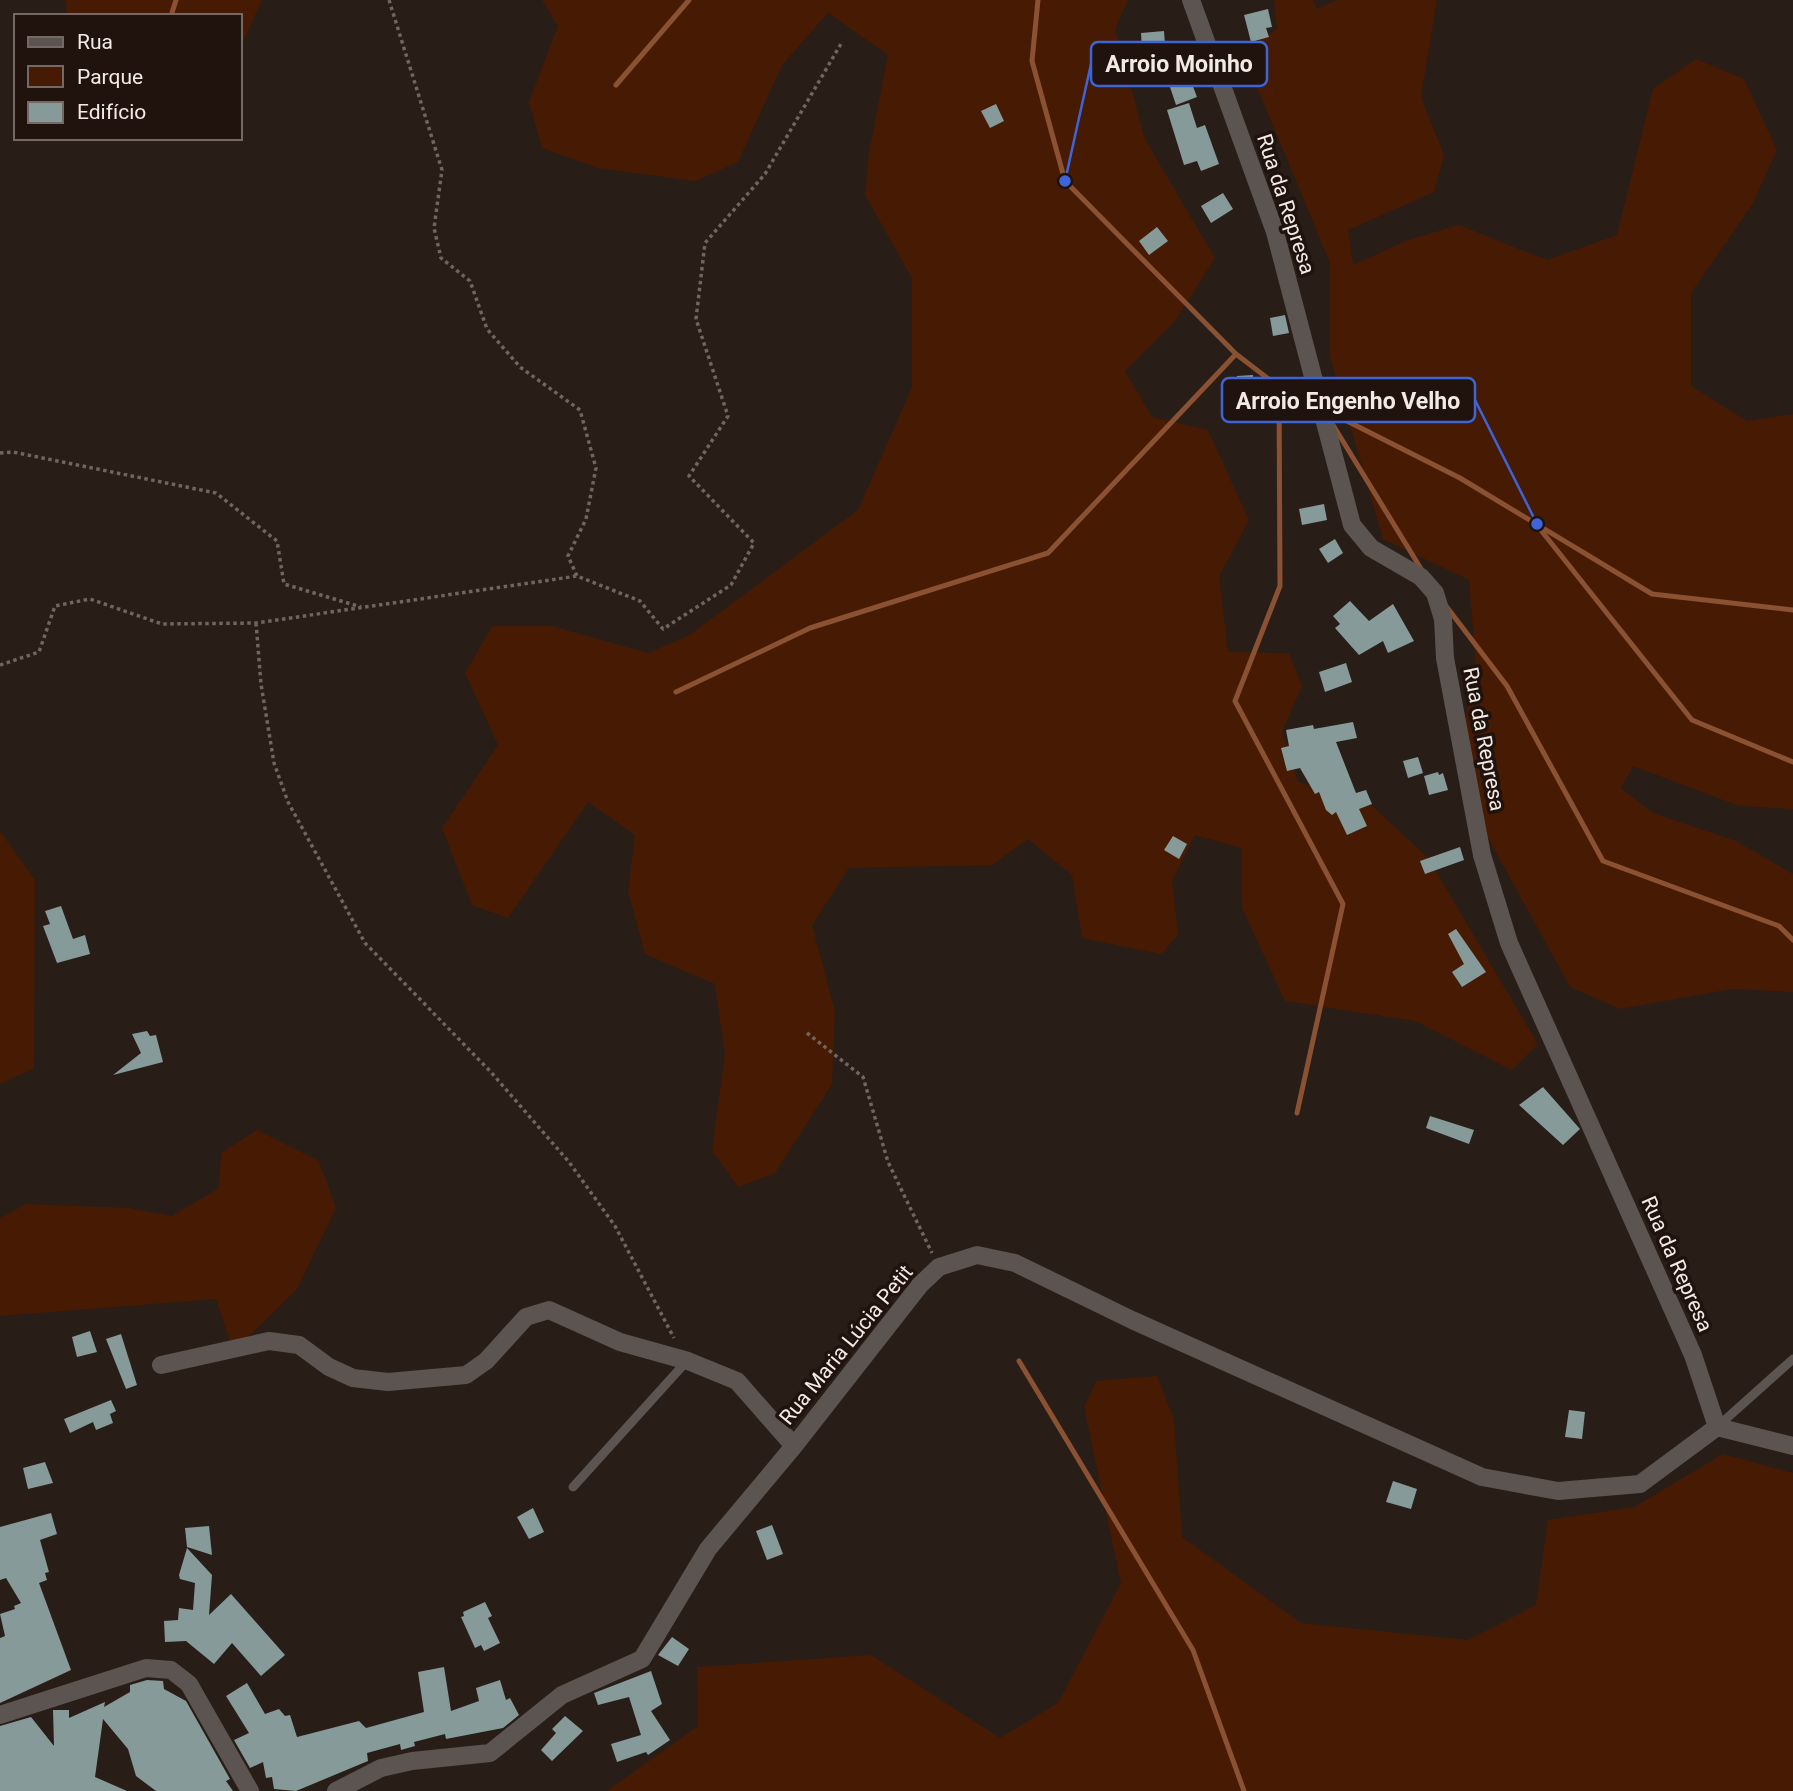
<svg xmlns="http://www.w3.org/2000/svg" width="1793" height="1791" font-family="Roboto,sans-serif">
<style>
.green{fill:#471b03}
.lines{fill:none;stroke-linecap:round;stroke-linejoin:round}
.stream{stroke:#8b5133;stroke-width:5}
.building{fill:#869a99}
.path{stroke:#70655f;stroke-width:3.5;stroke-dasharray:3.5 3.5;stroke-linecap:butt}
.lane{stroke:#5b5451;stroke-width:9}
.street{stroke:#5b5451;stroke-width:18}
.labels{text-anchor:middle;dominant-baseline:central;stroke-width:7;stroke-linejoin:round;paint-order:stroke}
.street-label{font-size:21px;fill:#f3eae6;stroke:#20130e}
.leader{fill:none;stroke:#3d65da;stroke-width:2.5}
.callout-dot{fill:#3d65da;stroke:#20130e;stroke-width:2.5}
.callout{fill:#20130e;stroke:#3d65da;stroke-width:2.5}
.callout-label{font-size:23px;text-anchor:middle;font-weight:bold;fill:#f3eae6}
</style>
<rect width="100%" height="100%" fill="#291d17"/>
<path class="green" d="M66,0H262L240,48V16H67Z
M542,0H1128L1115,29L1145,139L1215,258L1175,321L1125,371L1152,417L1208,430L1249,520L1219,576L1228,652L1289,653L1302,686L1282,732L1298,782L1368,802L1428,858L1538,1044L1512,1070L1415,1021L1285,1001L1242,908V848L1195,835L1172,881L1178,934L1162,954L1082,938L1072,875L1028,839L992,865L849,868L812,925L835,1011L832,1084L775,1173L738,1187L712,1150L725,1054L715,984L645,954L628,891L635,835L588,802L508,918L472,905L442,828L498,745L465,673L492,626H552L648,653L688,636L858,510L912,387V278L865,195L869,152L888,55L828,13L782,65L738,162L695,181L598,168L542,148L529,102L558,26Z
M1274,0H1313L1317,9L1337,0H1437L1421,97L1444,155L1434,192L1348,230L1353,265L1408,240L1459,225L1547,260L1617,235L1653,89L1696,59L1744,79L1777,150L1752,205L1691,293V386L1747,421L1793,414V809L1739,806L1633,766L1621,788L1653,813L1736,841L1793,874V992L1732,989L1620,1009L1570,987L1487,836L1461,740L1476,667L1469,580L1383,539L1330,356V263L1257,87L1254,44L1277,29Z
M0,831L35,880L34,1068L0,1084Z
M257,1130L319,1161L336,1208L297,1289L246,1339L230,1342L216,1299L0,1316V1218L26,1204L129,1208L172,1216L219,1188L221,1153Z
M1157,1376L1174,1419L1182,1537L1301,1623L1468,1640L1536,1605L1548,1520L1634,1507L1723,1454L1793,1473V1791H607L698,1726L697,1667L871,1655L1000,1738L1058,1703L1121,1583L1084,1407L1096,1381Z"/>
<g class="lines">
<path class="stream" d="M1038,0L1032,61L1065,181L1236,354L1279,387L1315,405
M171,16L176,0
M616,85L689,0
M1279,387L1280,586L1235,701L1343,904L1297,1113
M1327,411L1460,478L1652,594L1793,610
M1333,425L1423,572
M1540,529L1692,720L1793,762
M1446,606L1507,686L1603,861L1779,926L1793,940
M676,692L810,628L1048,553L1236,354
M1019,1361L1193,1650L1244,1791"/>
</g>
<path class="building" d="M1268,9L1272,27L1266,28L1269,37L1251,42L1244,15Z
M1164,31L1168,84L1163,86L1150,48L1142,49L1141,33Z
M1189,76L1197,97L1176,105L1169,84Z
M1189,103L1197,128L1205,125L1219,164L1201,171L1197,161L1184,165L1167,110Z
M996,104L1004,121L990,128L981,111Z
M1223,193L1233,209L1211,223L1201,206Z
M1157,227L1168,241L1149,255L1139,241Z
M1285,315L1289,333L1273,336L1270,318Z
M1253,375L1252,391L1239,390L1249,409L1229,420L1222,407L1226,403L1223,397L1236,388L1237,376Z
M1324,504L1327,520L1302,525L1299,509Z
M1335,539L1343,553L1328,563L1319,549Z
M1350,601L1369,621L1393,604L1414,641L1388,653L1383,641L1359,655L1335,628L1340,624L1333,616Z
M1346,663L1352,682L1325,692L1319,672Z
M1353,722L1357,738L1336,742L1356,793L1366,790L1372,804L1359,809L1367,826L1347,835L1336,812L1332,815L1326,810L1319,792L1315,794L1300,768L1287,771L1281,748L1289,746L1286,730L1313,725L1314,729Z
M1418,757L1423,773L1408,778L1403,761Z
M1438,772L1439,775L1443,773L1448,790L1429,795L1424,776Z
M1173,836L1187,844L1179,859L1164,850Z
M1460,847L1464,860L1425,874L1420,861Z
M61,906L73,939L85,935L90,954L57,963L43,926L50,924L45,911Z
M1456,929L1486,972L1462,987L1452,972L1464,964L1448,934Z
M147,1031L150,1036L156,1035L163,1062L113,1075L141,1053L132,1034Z
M1543,1087L1580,1129L1563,1145L1519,1105Z
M1430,1116L1474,1130L1469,1144L1426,1128Z
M90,1331L97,1352L77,1357L72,1337Z
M121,1334L137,1385L126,1389L106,1339Z
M111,1400L116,1411L110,1414L113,1423L96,1430L93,1422L70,1433L64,1419Z
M1569,1410L1585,1412L1582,1439L1565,1437Z
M45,1462L53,1483L28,1489L23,1468Z
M1393,1481L1417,1489L1411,1509L1386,1502Z
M533,1508L544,1532L529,1539L517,1517Z
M51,1513L57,1534L40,1540L49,1572L45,1573L47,1580L39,1583L71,1670L0,1703V1638L5,1636L0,1614L15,1609L14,1606L21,1603L6,1578L0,1580V1527Z
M772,1525L783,1554L767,1560L756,1531Z
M209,1526L212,1555L187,1547L185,1528Z
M187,1548L212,1575L209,1615L231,1594L285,1655L261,1676L232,1643L214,1664L186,1641L165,1642L164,1621L178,1620L179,1608L193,1610L195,1583L180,1579L179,1575Z
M485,1602L492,1616L488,1618L500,1643L484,1651L481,1645L475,1648L461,1617L464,1616L463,1612Z
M672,1637L689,1649L678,1666L658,1655Z
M444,1667L451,1711L479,1701L476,1688L500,1680L506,1700L510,1698L519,1715L503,1728L446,1739L445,1734L414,1742L415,1746L401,1750L400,1744L367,1753L368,1761L296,1791L274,1789L272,1777L266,1778L263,1762L250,1768L234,1740L249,1733L226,1696L247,1683L265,1714L279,1709L285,1716L290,1715L297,1737L359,1721L366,1728L424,1712L418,1672Z
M651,1671L662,1704L651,1711L670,1740L648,1755L646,1752L617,1762L611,1744L641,1735L629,1697L598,1705L594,1693Z
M147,1680L163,1681L164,1689L186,1701L230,1779L226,1781L233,1791H156L136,1776L128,1749L103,1719L95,1777L127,1791H0V1726L31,1717L54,1746L53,1710H69V1718L105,1702L104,1707L130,1692V1685Z
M565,1716L583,1731L552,1761L541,1750L556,1733L552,1729Z"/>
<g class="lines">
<path class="path" d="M389,0L442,170L434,228L441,258L470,281L487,329L520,367L580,410L596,468L586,519L568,556L577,576
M0,453L13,452L216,493L277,541L284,584L361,607
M256,623L261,684L274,763L288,802L365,943L490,1071L569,1162L615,1226L674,1338
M0,665L39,652L55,606L90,599L162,624L256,623L577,576L640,601L663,629L731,585L754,543L689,476L728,416L696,319L705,243L765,174L842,42
M807,1033L863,1077L888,1162L932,1253"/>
<path class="lane" d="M1717,1427L1793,1359
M573,1487L686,1362"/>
<path class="street" d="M1191,0L1275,232L1352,525L1371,548L1421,577L1435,593L1443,619L1445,658L1482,855L1509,943L1693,1355L1717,1427
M161,1365L269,1341L299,1345L329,1367L353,1378L388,1382L466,1375L486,1361L526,1317L549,1310L620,1342L688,1361L737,1381L794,1446
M1717,1427L1793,1446
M0,1715L146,1668L171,1670L189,1684L250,1791
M336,1791L381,1768L412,1761L490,1753L562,1695L642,1659L708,1549L794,1446L920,1285L939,1267L977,1255L1015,1263L1132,1320L1482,1477L1558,1491L1640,1484L1717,1427"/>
</g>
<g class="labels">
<g class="street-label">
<text transform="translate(1286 204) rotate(72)">Rua da Represa</text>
<text transform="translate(1484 739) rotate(79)">Rua da Represa</text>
<text transform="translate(1677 1264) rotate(66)">Rua da Represa</text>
<text transform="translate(846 1345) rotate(-51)">Rua Maria Lúcia Petit</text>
</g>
</g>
<path class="leader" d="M1065 181L1091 64M1537 524L1475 400"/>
<g class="callout-dot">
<circle cx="1065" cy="181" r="7"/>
<circle cx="1537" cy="524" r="7"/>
</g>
<g class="callout">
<rect x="1091" y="42" width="176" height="44" rx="7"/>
<rect x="1222" y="378" width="253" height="44" rx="7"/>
</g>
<g class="callout-label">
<text x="1179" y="72">Arroio Moinho</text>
<text x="1348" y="409">Arroio Engenho Velho</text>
</g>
<rect x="14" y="14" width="228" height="126" fill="#20130e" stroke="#746964" stroke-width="2"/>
<rect x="28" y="37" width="35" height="10" fill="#5b5451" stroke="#746964" stroke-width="2"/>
<text x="77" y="49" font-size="21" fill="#f3eae6">Rua</text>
<rect x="28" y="66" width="35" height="21" fill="#471b03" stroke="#746964" stroke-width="2"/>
<text x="77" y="84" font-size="21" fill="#f3eae6">Parque</text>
<rect x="28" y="102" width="35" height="21" fill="#869a99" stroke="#746964" stroke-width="2"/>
<text x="77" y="119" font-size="21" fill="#f3eae6">Edifício</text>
</svg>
